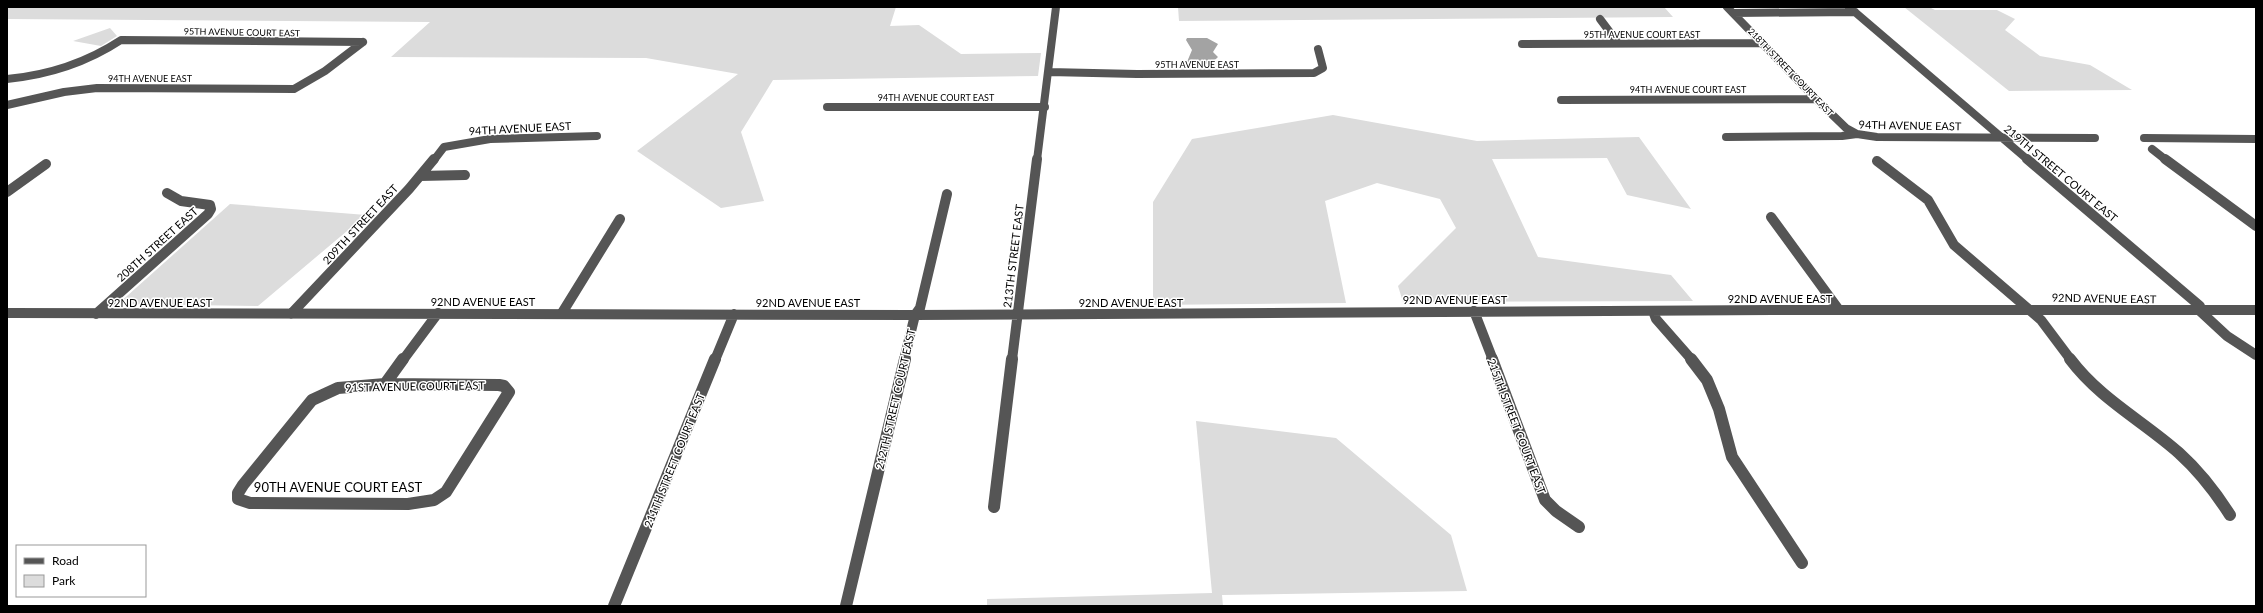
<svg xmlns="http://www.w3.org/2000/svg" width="2263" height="613" font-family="Lato,sans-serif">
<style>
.green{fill:#dcdcdc}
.water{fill:#a3a3a3}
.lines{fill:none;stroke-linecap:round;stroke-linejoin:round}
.minor-far2{stroke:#555;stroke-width:8}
.minor-far1{stroke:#555;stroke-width:10}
.minor{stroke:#555;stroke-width:12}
.labels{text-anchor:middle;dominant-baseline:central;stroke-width:3;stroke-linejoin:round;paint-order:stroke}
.far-street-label{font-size:9px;fill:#000;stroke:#fff}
.street-label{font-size:11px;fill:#000;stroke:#fff}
.near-street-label{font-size:13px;fill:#000;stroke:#fff}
</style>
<rect width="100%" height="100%" fill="#fff"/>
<path class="green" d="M7,7H896L890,26L919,25L961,54L1041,53L1038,76L773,80L741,132L764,201L721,208L637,151L738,74L646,58L391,57L430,22L7,19Z
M1178,7H1664L1673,17L1179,21Z
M1904,7H1929L1935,10H1997L2015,19L2005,30L2040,56L2090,65L2132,90L2009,91Z
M110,28L117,36L101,46L73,41Z
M1333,115L1477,141L1639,137L1691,209L1627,195L1607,158L1492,159L1538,257L1671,275L1693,301L1403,302L1398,286L1456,228L1440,199L1377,183L1325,201L1346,303L1153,305V202L1192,139Z
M230,204L366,215L258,306L118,304Z
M1196,421L1336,438L1451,535L1467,591L1222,595L1223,606H987V599L1212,593Z"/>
<path class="water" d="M1187,38H1207L1218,44L1213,52L1218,57C1211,65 1196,67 1187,62L1192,50L1186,40Z"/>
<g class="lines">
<path class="minor-far2" d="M1727,7L1816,99L1846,128L1857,134
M1849,7L2028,160
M1733,13L1855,12
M1600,19L1618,43
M1522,44L1762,43
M1049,72L1137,74L1314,73L1323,68L1318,49
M7,79C49,75 86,63 121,40L363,42
M1561,100L1816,99
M7,105L64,92L97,88L294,89L325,71L363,42
M827,107H1045
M1726,137L1842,136L1857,134L1877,137L2095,138
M2144,138L2256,139
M2152,149L2166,160
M434,160L444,147L490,139L597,136
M1037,160L1056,7"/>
<path class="minor-far1" d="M2027,159L2200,306V311L2227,336L2256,355
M2165,159L2256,226
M1877,161L1928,200L1954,245L2041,320L2071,360
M420,176L465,175
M7,192L46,164
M1771,217L1839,310
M1474,311L1493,360
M1653,311L1656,319L1692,360
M7,313L915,315L1772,310H2256
M562,313L620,219
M96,314L208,214L211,209L210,205L181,201L167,193
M291,314L409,189L434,159
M403,360L438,313
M715,360L734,314
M904,360L915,315L920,308L947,194
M1012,360L1037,159"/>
<path class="minor" d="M1492,359L1545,500L1556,511L1579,527
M1691,359L1707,380L1719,409L1732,457L1802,563
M2070,359C2100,399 2143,421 2179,453C2199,471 2216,493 2230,515
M385,384L499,385L504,386L509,392L446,492L434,500L408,504L250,503L238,499V493L243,485L312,400L338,388Z
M385,384L403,359
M994,507L1012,359
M614,606L715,359
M846,606L905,359"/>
</g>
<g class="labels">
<g class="far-street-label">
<text transform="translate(242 32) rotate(1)">95TH AVENUE COURT EAST</text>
<text x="1642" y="34">95TH AVENUE COURT EAST</text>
<text x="1197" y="64">95TH AVENUE EAST</text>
<text transform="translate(1791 72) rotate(46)">218TH STREET COURT EAST</text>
<text x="150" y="78">94TH AVENUE EAST</text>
<text x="1688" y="89">94TH AVENUE COURT EAST</text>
<text x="936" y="97">94TH AVENUE COURT EAST</text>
</g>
<g class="street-label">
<text transform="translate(1910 125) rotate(1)">94TH AVENUE EAST</text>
<text transform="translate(520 128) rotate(-3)">94TH AVENUE EAST</text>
<text transform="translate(2061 173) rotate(40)">219TH STREET COURT EAST</text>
<text transform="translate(360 224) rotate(-47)">209TH STREET EAST</text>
<text transform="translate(157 244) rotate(-42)">208TH STREET EAST</text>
<text transform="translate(1013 256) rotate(-83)">213TH STREET EAST</text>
<text x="1780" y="298">92ND AVENUE EAST</text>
<text transform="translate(2104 298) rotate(1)">92ND AVENUE EAST</text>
<text x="1455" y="299">92ND AVENUE EAST</text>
<text x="483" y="301">92ND AVENUE EAST</text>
<text x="160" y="302">92ND AVENUE EAST</text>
<text x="808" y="302">92ND AVENUE EAST</text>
<text x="1131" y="302">92ND AVENUE EAST</text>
<text transform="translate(415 386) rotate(-1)">91ST AVENUE COURT EAST</text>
<text transform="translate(895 399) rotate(-77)">212TH STREET COURT EAST</text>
<text transform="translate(1517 426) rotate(69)">215TH STREET COURT EAST</text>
<text transform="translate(674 460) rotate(-68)">211TH STREET COURT EAST</text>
</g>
<g class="near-street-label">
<text x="338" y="487">90TH AVENUE COURT EAST</text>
</g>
</g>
<rect width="2263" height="613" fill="none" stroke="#000000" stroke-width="16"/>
<rect x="16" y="545" width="130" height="52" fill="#ffffff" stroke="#999999"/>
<rect x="24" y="558" width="20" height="6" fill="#555555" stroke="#999999"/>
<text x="52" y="565" font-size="12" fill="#000000">Road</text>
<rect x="24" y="575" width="20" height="12" fill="#dcdcdc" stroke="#999999"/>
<text x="52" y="585" font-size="12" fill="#000000">Park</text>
</svg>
